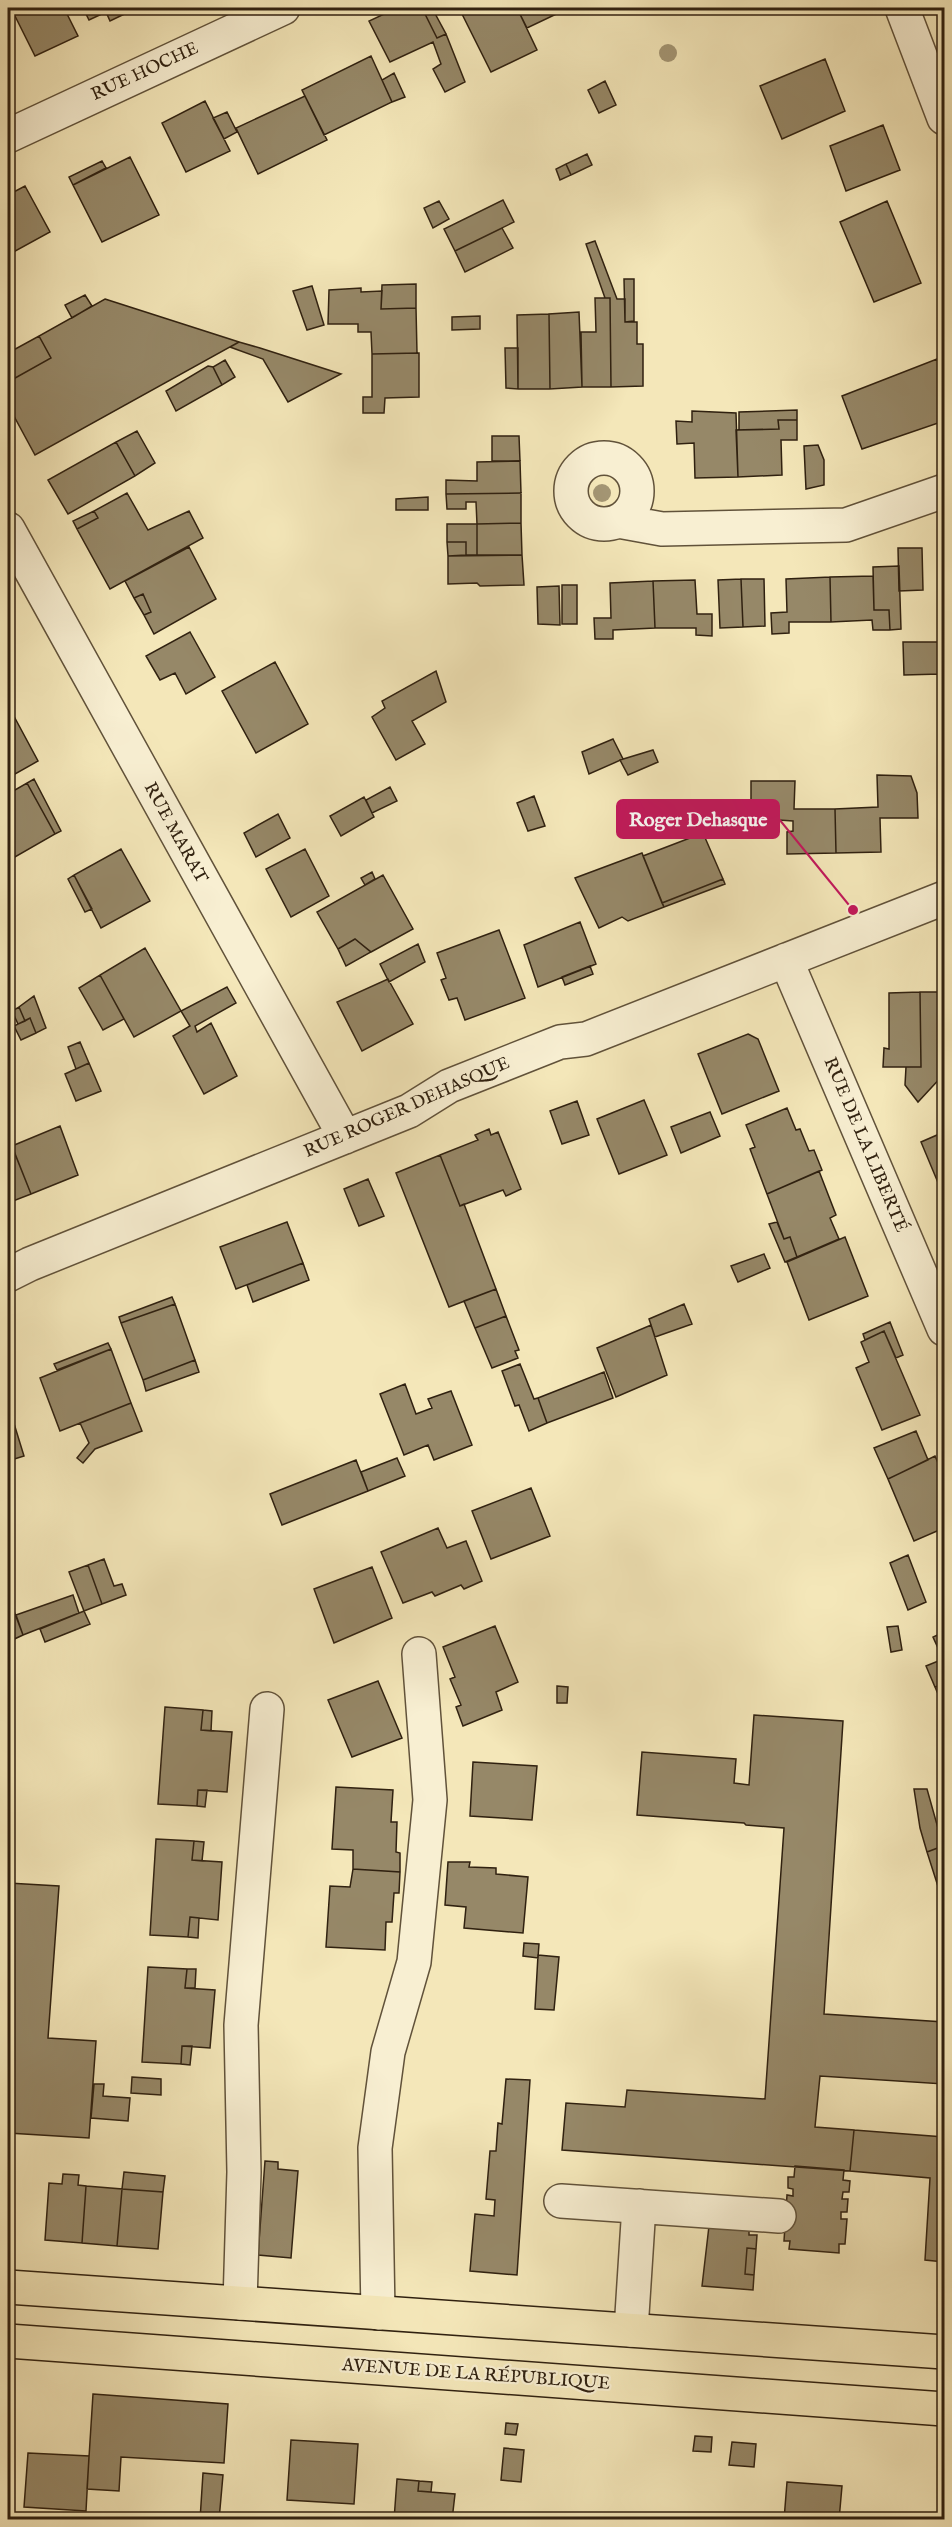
<svg xmlns="http://www.w3.org/2000/svg" width="952" height="2527" font-family="'IM FELL English',serif">
<style>
.building{fill:#968868;stroke:#302110;stroke-width:1.5}
.lines{fill:none;stroke-linecap:round;stroke-linejoin:round}
.minor-casing{stroke:#61523a;stroke-width:36}
.major-casing{stroke:#302110;stroke-width:36}
.minor{stroke:#f8efd2;stroke-width:33}
.major{stroke:#f4e7b9;stroke-width:33}
.tree{fill:#a39573}
.labels{text-anchor:middle;dominant-baseline:central;stroke-width:4.5;stroke-linejoin:round;paint-order:stroke}
.street-label{font-size:18px;fill:#302110;stroke:#f8efd2}
.leader{fill:none;stroke:#c2185b;stroke-width:2}
.callout-dot{fill:#c2185b;stroke:#f8efd2;stroke-width:2}
.callout{fill:#c2185b;stroke:#c2185b;stroke-width:2}
.callout-label{font-size:20px;text-anchor:middle;font-weight:bold;fill:#fff}
</style>
<rect width="100%" height="100%" fill="#f4e7b9"/>
<filter id="stains"><feTurbulence type="fractalNoise" baseFrequency=".00333" numOctaves="4"/><feColorMatrix values="0 0 0 0 .2 0 0 0 0 .09 0 0 0 0 .02 0 0 0 .5 -.17"/></filter>
<radialGradient id="worn" r=".72"><stop offset=".6" stop-color="#630" stop-opacity="0"/><stop offset="1" stop-color="#630" stop-opacity=".3"/></radialGradient>
<path class="building" d="M11,8H64L78,36L35,56Z
M83,8H137L110,21L106,12L89,20Z
M397,8H422L437,38L446,34L465,82L445,92L433,69L441,64L433,42L390,62L369,21Z
M422,8H432L446,34L437,38Z
M459,8H517L537,50L491,72Z
M517,8H569L527,28Z
M371,56L392,102L324,135L302,90Z
M825,59L845,111L782,139L760,86Z
M394,73L405,97L392,102L382,80Z
M605,81L616,105L599,113L588,90Z
M305,96L327,140L258,174L236,128Z
M205,101L230,151L186,172L162,123Z
M227,112L237,132L224,139L213,118Z
M883,125L900,170L846,191L830,146Z
M587,154L592,165L571,175L566,164Z
M130,157L159,215L102,242L73,185Z
M102,161L106,168L73,185L69,177Z
M566,164L571,175L560,180L556,169Z
M25,186L50,232L8,255V195Z
M503,200L514,222L455,251L444,229Z
M439,201L449,219L433,228L424,208Z
M887,201L921,283L874,302L840,222Z
M502,228L513,248L465,272L455,251Z
M595,241L617,299H625V322H637V344H643V386L611,387L610,298H605L586,244Z
M624,279H634V321L625,322Z
M416,284V308L381,309L382,285Z
M312,286L324,325L307,330L293,291Z
M361,288V292L382,291L381,309L416,308L417,353L372,354L371,332H358V324H328L329,290Z
M85,295L92,306L72,318L65,305Z
M595,298H610L611,387H582L581,332H596Z
M105,299L239,342L35,455L8,405V382L51,358L39,336Z
M579,312L582,387L550,389L549,314Z
M549,314L550,389H518L517,315Z
M480,316V329L452,330V317Z
M39,336L51,358L8,382V353Z
M239,342L260,348L341,374L288,402L263,359L230,347Z
M505,348H518V389L506,388Z
M419,353V397L385,398L384,413H363V397H372V354Z
M937,359L944,379V421L862,449L842,396Z
M225,360L235,377L222,385L213,367Z
M208,366L213,367L222,385L176,411L166,391Z
M797,410V420H778L779,429L739,430V412Z
M692,411L736,413L738,477L695,478L694,443L677,444L676,421L692,422Z
M778,420H797V440H781L782,475L738,477L736,430L779,429Z
M137,431L155,463L135,476L116,442Z
M492,436H519L520,461H492Z
M116,442L135,476L68,514L48,480Z
M818,445L824,460V485L806,489L804,446Z
M520,461L521,493L446,494V480L477,481V462Z
M127,493L148,530L189,511L203,538L110,589L77,529L98,518L94,511Z
M521,493V523L477,524L476,502H466V509H447L446,494Z
M428,497V510H396V499Z
M94,511L98,518L77,529L73,521Z
M521,523L522,555H477V524Z
M447,524H477V555H466V542H447Z
M447,542H466V555L448,556Z
M189,547L216,599L154,634L144,615L151,612L143,594L134,598L125,581Z
M898,548H922L923,590L899,591Z
M522,555L524,585L480,586L477,583L448,584V556Z
M899,566L901,629L890,630L889,610H874L873,567Z
M873,576L874,610H889L890,630H873L872,620L831,622L830,577Z
M830,577L831,622H789V633L772,634L771,613L787,612L786,579Z
M741,579H764L765,626L743,627Z
M741,579L743,627L720,628L718,580Z
M695,580L697,614H712V636L696,635V628H655L653,581Z
M653,581L655,628L613,630V639H595L594,618H611L610,583Z
M562,585H577V624H562Z
M559,586L560,625L538,624L537,587Z
M143,594L151,612L144,615L134,598Z
M190,632L215,677L186,694L175,673L160,680L146,656Z
M903,642H941L940,674L904,675Z
M940,650H944V677H941L940,674Z
M275,662L308,724L256,753L222,691Z
M436,671L446,702L412,721L425,744L396,760L372,717L385,708L382,701Z
M9,707L38,761L8,778V708Z
M938,717H944V761H939Z
M613,739L623,759L589,774L582,752Z
M653,750L658,762L628,775L620,760Z
M877,775L911,776L917,793L918,818H880L881,852L836,853L835,809L878,807Z
M34,779L61,831L55,834L27,783Z
M751,781H795L794,809H835L836,853L787,854V832L793,831V821L779,820V827L751,826Z
M27,783L55,834L8,861V794Z
M390,787L397,801L372,813L366,800Z
M534,796L545,826L528,831L517,803Z
M364,797L374,817L341,836L330,816Z
M278,814L290,838L256,857L244,833Z
M703,833L723,879L662,903L643,856Z
M121,849L150,901L101,928L74,875Z
M305,849L329,896L291,917L266,869Z
M642,853L664,907L628,921L622,917L599,928L575,878Z
M372,872L375,879L365,885L361,878Z
M74,875L92,909L85,912L68,879Z
M383,875L413,929L371,952L355,939L338,949L317,912Z
M723,879L725,884L664,907L662,903Z
M580,922L596,964L538,987L524,945Z
M499,930L525,998L465,1020L457,998L449,1000L441,980L446,978L437,953Z
M355,939L371,952L346,966L338,949Z
M418,944L425,962L389,982L380,964Z
M145,948L181,1011L134,1037L100,975Z
M590,966L593,974L565,985L562,977Z
M100,975L124,1019L103,1030L79,988Z
M388,979L413,1024L362,1051L337,1002Z
M227,987L236,1003L195,1026L197,1032L211,1023L237,1076L204,1094L173,1036L190,1026L181,1011Z
M920,992H944V1074L918,1102L905,1085L906,1067H921Z
M920,992L921,1067H883L884,1048L889,1049V993Z
M34,996L46,1028L36,1033L30,1018L25,1021L19,1007Z
M19,1007L25,1021L18,1024L12,1011Z
M30,1018L36,1033L21,1040L14,1026Z
M748,1034L758,1039L779,1091L722,1114L698,1054Z
M80,1042L89,1063L76,1069L68,1047Z
M89,1063L101,1091L76,1101L65,1074Z
M644,1100L667,1155L619,1174L597,1119Z
M577,1101L589,1135L562,1144L550,1111Z
M787,1108L796,1130L800,1129L809,1151L814,1150L822,1170L767,1194L750,1149L755,1147L746,1125Z
M710,1112L720,1136L681,1153L671,1127Z
M60,1126L78,1175L31,1194L12,1146Z
M489,1129L491,1135L498,1132L521,1189L506,1196L503,1190L460,1206L440,1155L478,1140L475,1135Z
M944,1132V1197L921,1142Z
M11,1144L31,1194L8,1203V1145Z
M440,1155L460,1206L464,1204L496,1289L449,1307L396,1173Z
M819,1171L836,1215L830,1218L839,1239L797,1257L790,1237L784,1239L767,1194Z
M368,1179L384,1216L359,1226L344,1189Z
M287,1222L303,1263L236,1289L220,1247Z
M777,1222L784,1239L790,1237L797,1257L785,1262L769,1224Z
M845,1237L868,1296L809,1320L787,1262Z
M764,1254L770,1268L738,1282L731,1266Z
M303,1263L309,1280L253,1302L247,1285Z
M496,1289L506,1316L475,1328L464,1301Z
M172,1297L175,1304L121,1323L119,1317Z
M175,1304L195,1360L143,1380L121,1323Z
M684,1304L692,1324L655,1337L649,1319Z
M506,1316L519,1350L515,1351L518,1358L492,1368L475,1328Z
M890,1322L903,1355L896,1358L884,1331L865,1340L863,1334Z
M651,1325L667,1375L616,1397L597,1348Z
M884,1331L920,1415L882,1430L856,1368L869,1362L861,1342Z
M108,1343L111,1349L57,1370L54,1364Z
M111,1349L131,1403L60,1431L40,1378Z
M195,1360L199,1372L146,1391L143,1380Z
M520,1364L534,1399L538,1398L547,1423L529,1431L519,1405L515,1406L502,1371Z
M604,1372L613,1398L547,1423L538,1398Z
M405,1384L416,1414L432,1408L428,1399L451,1391L472,1445L434,1460L428,1445L404,1455L380,1394Z
M131,1403L142,1431L95,1449L83,1463L77,1458L89,1443L80,1423Z
M8,1404L24,1456L8,1461Z
M916,1431L928,1460L888,1479L874,1448Z
M935,1456L944,1477V1528L914,1541L888,1479Z
M397,1458L405,1476L368,1491L361,1472Z
M356,1460L368,1491L282,1525L270,1494Z
M531,1488L550,1536L491,1559L472,1511Z
M438,1528L447,1548L466,1541L482,1581L464,1589L461,1585L435,1596L432,1592L403,1603L381,1552Z
M908,1555L926,1602L908,1610L890,1563Z
M104,1559L114,1586L122,1584L126,1595L102,1604L88,1565Z
M88,1565L102,1604L84,1611L69,1572Z
M372,1567L392,1618L334,1643L314,1589Z
M73,1595L79,1613L23,1635L16,1615Z
M9,1598L23,1635L8,1642V1599Z
M84,1611L90,1624L45,1642L40,1629Z
M495,1626L518,1682L496,1692L502,1710L463,1726L456,1707L461,1705L450,1679L455,1677L443,1647Z
M898,1626L902,1650L891,1652L887,1627Z
M944,1632V1659H943L933,1637Z
M943,1659L944,1684L935,1687L926,1666Z
M378,1681L402,1738L352,1757L328,1700Z
M944,1684V1708L935,1687Z
M557,1686L568,1687L567,1703H557Z
M165,1707L203,1710L201,1730L232,1732L227,1792L198,1790L197,1806L158,1804Z
M203,1710L212,1711L211,1731L201,1730Z
M754,1715L843,1721L824,2014L944,2022V2084L820,2076L815,2127L854,2130L850,2171L562,2150L566,2103L625,2107L627,2090L765,2099L784,1828L746,1825L744,1823L637,1815L642,1752L736,1759L734,1783L749,1785Z
M473,1762L537,1766L532,1820L470,1816Z
M336,1787L393,1790L391,1822H397L396,1852L400,1853V1872L353,1869V1850L332,1849Z
M914,1789H927L943,1846L927,1852L920,1828Z
M198,1790H207L205,1807L197,1806Z
M156,1839L194,1841L192,1860L222,1862L218,1920L190,1917L188,1937L150,1935Z
M194,1841L204,1842L202,1861L192,1860Z
M943,1846L944,1901L943,1902L927,1852Z
M448,1862H470L469,1867L496,1868V1874L528,1877L523,1933L464,1928L466,1907L445,1905Z
M353,1869L400,1872L399,1893H394L392,1922H386L385,1950L326,1947L330,1886L350,1887Z
M8,1883L59,1886L48,2038L96,2041L89,2138L8,2133Z
M190,1917L199,1918L198,1938L188,1937Z
M524,1943L539,1944L538,1958L523,1956Z
M538,1955L559,1957L554,2010L535,2009Z
M148,1967L187,1969L185,1988L215,1990L210,2048L182,2046L181,2064L142,2062Z
M187,1969H196L195,1988H185Z
M182,2046H192L190,2065L181,2064Z
M132,2077L161,2079V2095L131,2093Z
M506,2079L530,2080L517,2275L470,2271L475,2214L494,2216L495,2200L486,2199L490,2151H496L498,2123L502,2124Z
M94,2084H104L103,2096L130,2098L128,2121L91,2118Z
M854,2130L944,2137V2262L925,2260L930,2178L850,2171Z
M265,2161L278,2162V2169L298,2171L291,2258L258,2255Z
M795,2166L844,2170L843,2180L850,2181L849,2192H843L842,2199H848L847,2212H841V2219H847L845,2244H839V2253L789,2249L790,2241H784L787,2195L793,2196V2189L788,2188V2177H794Z
M124,2172L165,2176L163,2192L122,2189Z
M63,2174L79,2175L78,2185L86,2186L82,2243L45,2240L49,2183L62,2184Z
M86,2186L122,2189L117,2246L82,2243Z
M122,2189L163,2192L158,2249L117,2246Z
M709,2226L749,2228V2235H757L756,2249L747,2248L745,2274L754,2275L753,2290L702,2286Z
M747,2248L756,2249L754,2275L745,2274Z
M93,2394L228,2404L224,2463L121,2457L119,2491L87,2489Z
M506,2423L518,2424L516,2435L505,2434Z
M695,2436L712,2437L711,2452L693,2451Z
M291,2440L358,2444L354,2504L287,2500Z
M732,2442L756,2444L754,2467L729,2465Z
M504,2448L524,2450L521,2482L501,2480Z
M28,2453L89,2456L86,2511L24,2507Z
M203,2473L223,2475L219,2520H200Z
M397,2479L419,2481L418,2491L455,2494L452,2520H394Z
M419,2481L432,2482L431,2492L418,2491Z
M787,2482L842,2486L839,2520H784Z"/>
<g class="lines">
<defs>
<path id="minor" d="M902,8L944,118
M8,136L283,8
M571 491a33 33 0 1 1 66 0a33 33 0 1 1-66 0Z
M618,521L662,529L846,525L944,491
M8,529L345,1137
M786,960L944,1329
M8,1275L30,1264L409,1111L449,1086L560,1042L586,1039L944,898
M561,2201L779,2216
M240,2303L244,2172L241,2025L267,1709
M378,2313L375,2148L388,2052L414,1962L430,1800L419,1654
M631,2330L639,2206"/>
<path id="major" d="M8,2287L944,2352
M8,2341L944,2409"/>
</defs>
<use href="#minor" class="minor-casing"/>
<use href="#major" class="major-casing"/>
<use href="#minor" class="minor"/>
<use href="#major" class="major"/>
</g>
<g class="tree">
<circle cx="668" cy="53" r="9"/>
<circle cx="602" cy="493" r="9"/>
</g>
<g class="labels">
<g class="street-label">
<text transform="translate(145 72) rotate(-25)">RUE HOCHE</text>
<text transform="translate(175 833) rotate(61)">RUE MARAT</text>
<text transform="translate(407 1108) rotate(-24)">RUE ROGER DEHASQUE</text>
<text transform="translate(865 1145) rotate(67)">RUE DE LA LIBERTÉ</text>
<text transform="translate(476 2375) rotate(4)">AVENUE DE LA RÉPUBLIQUE</text>
</g>
</g>
<path class="leader" d="M853 910L779 819"/>
<circle class="callout-dot" cx="853" cy="910" r="6"/>
<rect class="callout" x="617" y="800" width="162" height="38" rx="6"/>
<g class="callout-label">
<text x="698" y="826">Roger Dehasque</text>
</g>
<rect width="952" height="2527" fill="none" stroke="#f4e7b9" stroke-width="30"/>
<rect x="9" y="9" width="934" height="2509" fill="none" stroke="#302110" stroke-width="3"/>
<rect x="15" y="15" width="922" height="2497" fill="none" stroke="#302110" stroke-width="1.5"/>
<rect width="100%" height="100%" filter="url(#stains)"/>
<rect width="100%" height="100%" fill="url(#worn)"/>
</svg>
